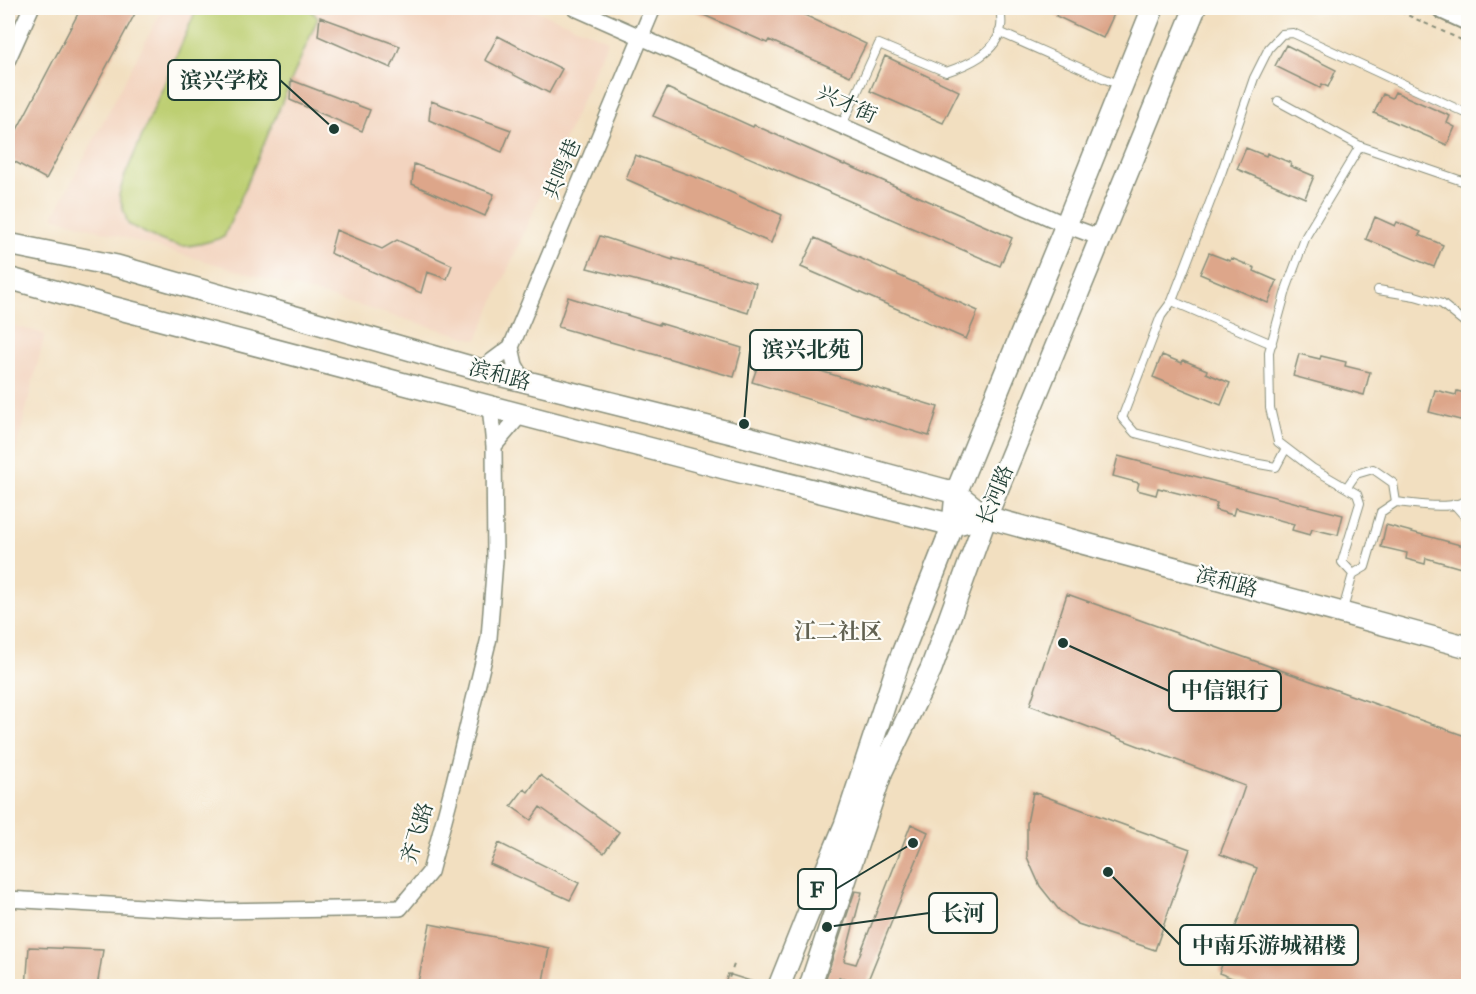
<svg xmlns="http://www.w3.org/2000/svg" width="1476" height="994" font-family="'IM FELL Great Primer','Noto Serif SC',serif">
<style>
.built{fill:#f3d4bf}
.grass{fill:#bdcf72;stroke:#6e8653;stroke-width:1.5}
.building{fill:#dda68a}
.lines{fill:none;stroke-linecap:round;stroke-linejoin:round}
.lane-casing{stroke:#888e7a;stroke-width:10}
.street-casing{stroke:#888e7a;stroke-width:18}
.secondary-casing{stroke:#888e7a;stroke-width:24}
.primary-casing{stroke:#888e7a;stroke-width:26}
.path{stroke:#888e7a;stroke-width:2;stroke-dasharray:4.5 4.5;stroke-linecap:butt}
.lane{stroke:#fff;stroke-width:8}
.street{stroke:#fff;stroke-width:15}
.secondary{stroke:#fff;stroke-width:21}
.primary{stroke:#fff;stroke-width:22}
.labels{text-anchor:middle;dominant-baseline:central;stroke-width:4.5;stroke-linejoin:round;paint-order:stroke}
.street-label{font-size:21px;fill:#1f3d34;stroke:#fdfcf7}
.neighbourhood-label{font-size:22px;font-weight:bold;fill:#626252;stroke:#fdfcf7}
.leader{fill:none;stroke:#1f3d34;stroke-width:2}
.callout-dot{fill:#1f3d34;stroke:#fdfcf7;stroke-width:2}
.callout{fill:#fdfcf7;stroke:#1f3d34;stroke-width:2}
.callout-label{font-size:22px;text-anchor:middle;font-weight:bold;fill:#1f3d34}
</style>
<rect width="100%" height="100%" fill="#fdfcf7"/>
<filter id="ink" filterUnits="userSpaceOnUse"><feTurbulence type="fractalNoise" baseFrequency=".0167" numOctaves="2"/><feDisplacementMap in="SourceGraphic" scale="12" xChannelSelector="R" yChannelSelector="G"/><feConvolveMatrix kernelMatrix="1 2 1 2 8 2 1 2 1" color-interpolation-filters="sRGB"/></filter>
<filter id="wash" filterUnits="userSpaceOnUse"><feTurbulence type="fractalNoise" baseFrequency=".008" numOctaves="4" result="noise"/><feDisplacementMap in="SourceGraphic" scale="24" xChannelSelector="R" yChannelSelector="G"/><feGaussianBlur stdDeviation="1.35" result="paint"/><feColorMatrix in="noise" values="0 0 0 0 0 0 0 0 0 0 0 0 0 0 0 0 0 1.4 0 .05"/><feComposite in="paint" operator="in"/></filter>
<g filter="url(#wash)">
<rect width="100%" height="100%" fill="#f2dfc0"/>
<path class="built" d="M163,8H530L608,40L477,340L53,217Z
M8,324L45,334L8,482Z"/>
<path class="grass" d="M197,8H309L318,18L224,237C211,241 195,247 181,246C162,243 145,233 128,224L119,195L124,178Z"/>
<g id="blocks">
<path class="building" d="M81,8H138L46,179L8,158V147Z
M688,8H778L790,13L792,9L866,44L850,76L769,40L767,43Z
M1060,8H1105L1115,12L1103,38L1056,16Z
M320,17L400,46L391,68L318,36Z
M498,36L562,69L549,93L485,60Z
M1286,45L1336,70L1328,87L1322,84L1320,88L1275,66Z
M885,56L959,91L943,123L870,91Z
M291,80L370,110L362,131L290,100Z
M667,88L753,127L754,125L844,165L845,164L1012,238L1000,266L653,116Z
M1395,92L1450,116L1447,123L1455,127L1447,145L1374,113L1383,94L1392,98Z
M431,101L511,130L502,152L429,120Z
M1246,148L1266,156L1267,153L1291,163L1290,166L1314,176L1305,198L1237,169Z
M635,155L703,180L782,215L771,243L626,179Z
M414,164L494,194L485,216L412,184Z
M1375,217L1395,226L1397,222L1421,232L1419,235L1443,245L1434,267L1366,239Z
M336,230L382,249L397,240L452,265L447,279L427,272L421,293L330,253Z
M600,236L673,260V258L756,283L748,313L662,287L587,268Z
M815,238L978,311L966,339L801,267Z
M1209,253L1230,261L1231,258L1255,268L1254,271L1277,281L1268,303L1200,274Z
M568,297L659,325V323L742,348L734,377L558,327Z
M762,353L938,407L929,436L752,382Z
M1299,354L1320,359L1321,356L1346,362L1345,366L1370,372L1364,395L1293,376Z
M1162,355L1182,363L1183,360L1207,370L1206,373L1230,383L1221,405L1153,377Z
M1435,390L1456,395L1457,391L1468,394V422L1429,412Z
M1118,456L1343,515L1338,535L1312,529L1310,535L1292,530L1294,524L1235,508L1233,515L1215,510L1217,503L1158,488L1156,495L1137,490L1139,483L1113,476Z
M1386,525L1468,547V570L1426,558L1425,564L1406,559L1407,553L1381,547Z
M1067,594L1468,737V987H1255L1219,973L1257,868L1220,854L1239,804L1245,786L1030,705Z
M540,775L619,832L604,853L540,807L531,820L511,806L524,789L528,792Z
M1033,792L1190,849L1155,950L1078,924L1059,910L1040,886L1027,857V823Z
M911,824L928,832L866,985L839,977L837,987H823L855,891L862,892L844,961L856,964Z
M499,843L579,883L570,900L490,864Z
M430,924L549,948L542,987H417Z
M29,947L103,950L97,987H26Z
M728,974L760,984V987H724Z"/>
</g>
</g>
<g filter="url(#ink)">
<use href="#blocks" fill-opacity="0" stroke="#888e7a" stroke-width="1.5"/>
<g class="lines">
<defs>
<path id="lane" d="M999,32L1103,78L1121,85
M1278,101L1360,146L1468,183
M842,125L879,44L946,72C967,65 997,53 1001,27C1002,21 1001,14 1000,8
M1378,290L1415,296L1442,304L1468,325
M1172,301L1272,344
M1286,448L1276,467L1242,461L1135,433L1122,418L1161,316L1172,301L1222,171L1254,78L1269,48L1282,34L1293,33L1468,114
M1396,502C1414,504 1455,511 1468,499
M1454,504L1468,520
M1353,574L1342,562L1360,503L1357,494L1312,468L1278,442L1270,408L1269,352L1287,287L1306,236L1360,146
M1342,613L1353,574L1365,567L1381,512L1396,502L1393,483L1373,469L1356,474L1347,487"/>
<path id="street" d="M575,8L1066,225L1101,238
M8,59L31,8
M511,347L515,365L525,382
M480,370L511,347L653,8
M494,446L521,414
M8,899L211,911L400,908L430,872L454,782L489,638L495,560L494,446L490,406"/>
<path id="secondary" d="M8,244L117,266L499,375L736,434L956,493L986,517L1468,647
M8,278L112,307L724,468L953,525L965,522
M779,986L814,899L845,825L898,664L953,525L956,493L1066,225L1153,8
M810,986L882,771L931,669L986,517L1195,8"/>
<path id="primary" d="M1444,8L1468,19"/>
</defs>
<use href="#lane" class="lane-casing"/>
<use href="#street" class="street-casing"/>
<use href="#secondary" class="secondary-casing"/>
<use href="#primary" class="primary-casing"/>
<path class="path" d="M1392,8L1468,43
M726,986L735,962"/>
<use href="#lane" class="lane"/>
<use href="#street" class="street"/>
<use href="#secondary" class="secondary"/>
<use href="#primary" class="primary"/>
</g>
</g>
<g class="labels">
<g class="street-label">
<text transform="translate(847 104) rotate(24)">兴才街</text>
<text transform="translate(562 169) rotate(-67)">共鸣巷</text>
<text transform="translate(500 375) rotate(15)">滨和路</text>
<text transform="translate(995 495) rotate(-68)">长河路</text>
<text transform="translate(1227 582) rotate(15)">滨和路</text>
<text transform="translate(417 833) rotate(-73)">齐飞路</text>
</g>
<g class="neighbourhood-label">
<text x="838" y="631">江二社区</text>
</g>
</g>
<path class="leader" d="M334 129L280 80M744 424L750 350M1063 643L1169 691M913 843L836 889M827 927L929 913M1108 872L1180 945"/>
<g class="callout-dot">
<circle cx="334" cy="129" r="6"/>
<circle cx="744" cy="424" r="6"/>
<circle cx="1063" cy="643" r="6"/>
<circle cx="913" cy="843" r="6"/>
<circle cx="827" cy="927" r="6"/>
<circle cx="1108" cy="872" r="6"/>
</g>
<g class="callout">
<rect x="168" y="60" width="112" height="40" rx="6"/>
<rect x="750" y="330" width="112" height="40" rx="6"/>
<rect x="1169" y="671" width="112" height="40" rx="6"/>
<rect x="798" y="869" width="38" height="40" rx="6"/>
<rect x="929" y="893" width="68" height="40" rx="6"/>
<rect x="1180" y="925" width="178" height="40" rx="6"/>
</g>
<g class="callout-label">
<text x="224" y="88">滨兴学校</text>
<text x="806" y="357">滨兴北苑</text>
<text x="1225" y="698">中信银行</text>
<text x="817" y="897">F</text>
<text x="963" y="921">长河</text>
<text x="1269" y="953">中南乐游城裙楼</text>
</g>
<rect width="1476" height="994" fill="none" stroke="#fdfcf7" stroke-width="30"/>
</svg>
